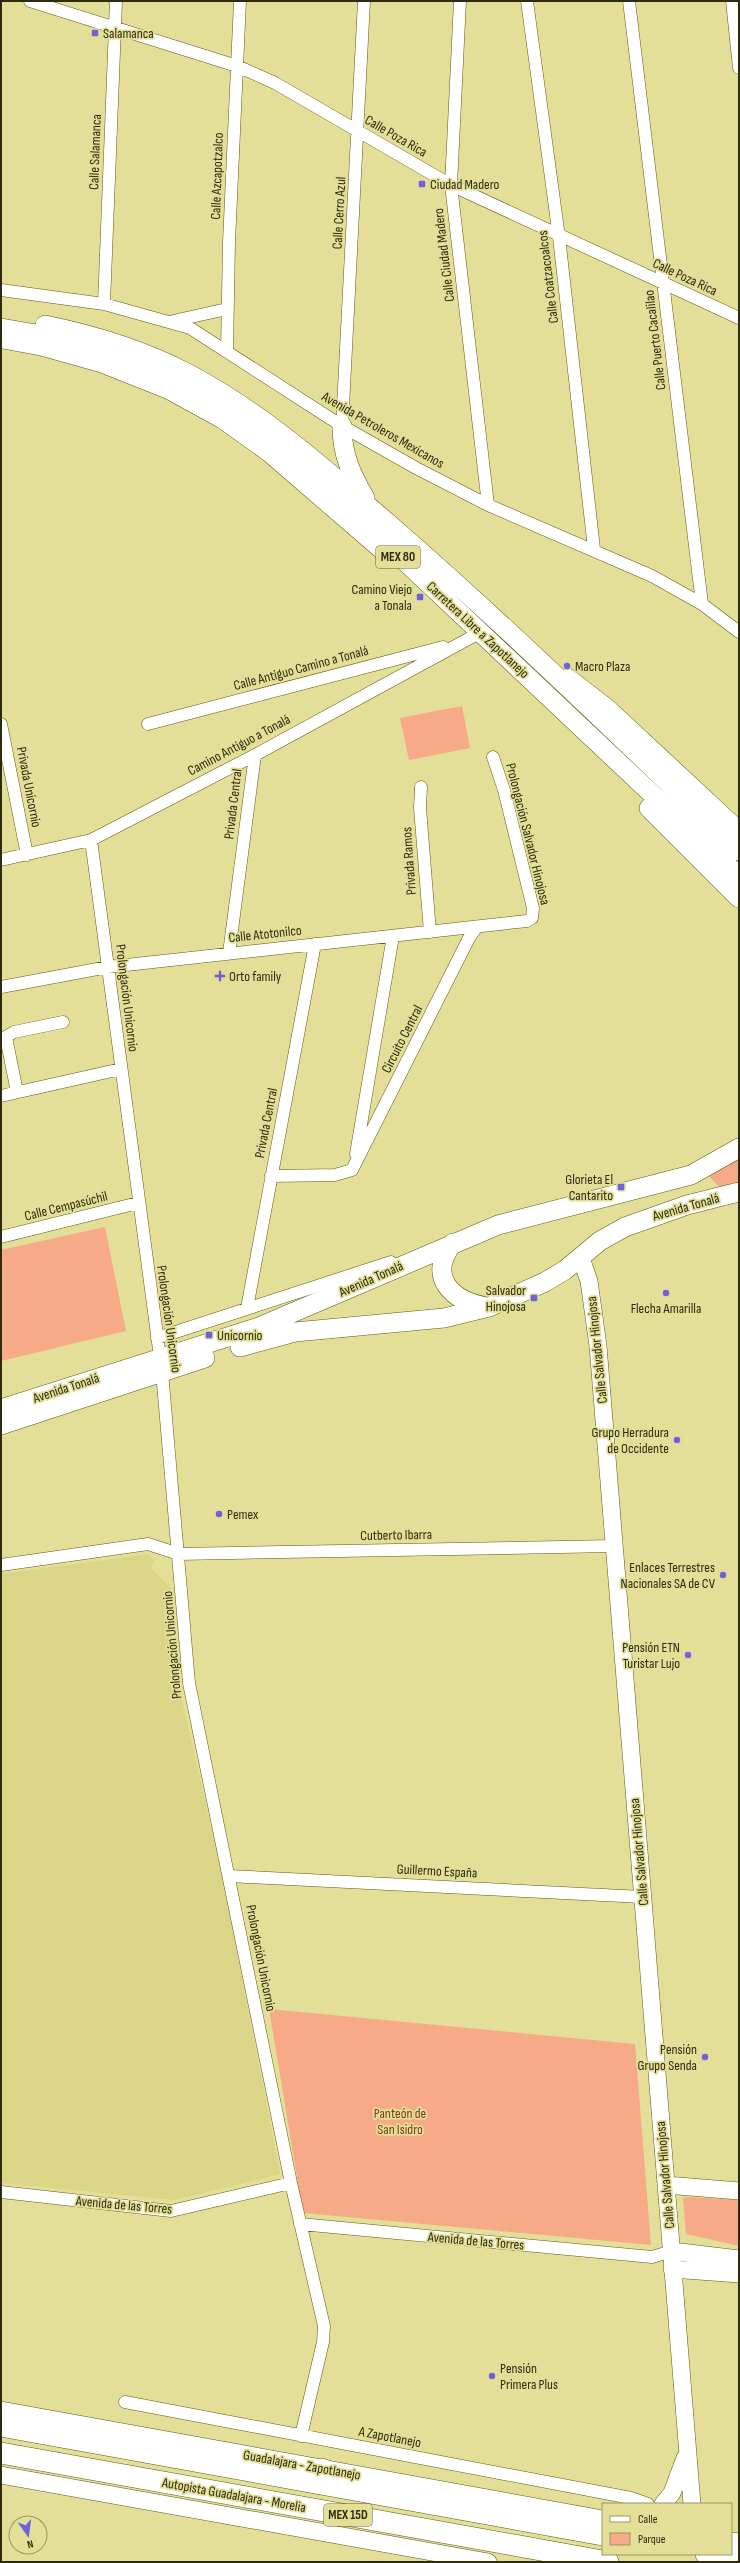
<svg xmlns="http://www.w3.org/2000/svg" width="740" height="2563" font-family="'Sofia Sans Condensed',sans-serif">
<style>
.built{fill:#dbd687}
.green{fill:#f7aa87}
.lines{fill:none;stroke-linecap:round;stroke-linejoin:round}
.street-casing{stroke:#605b10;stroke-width:13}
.secondary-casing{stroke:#605b10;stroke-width:18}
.primary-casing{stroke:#605b10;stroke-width:20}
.highway-casing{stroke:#605b10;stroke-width:22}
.street{stroke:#fff;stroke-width:12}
.secondary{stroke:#fff;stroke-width:17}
.primary{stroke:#fff;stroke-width:19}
.highway{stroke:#fff;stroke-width:21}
.poi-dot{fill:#7160db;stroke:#e3df98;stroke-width:1.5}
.labels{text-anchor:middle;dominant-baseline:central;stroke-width:3.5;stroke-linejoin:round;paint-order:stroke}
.shield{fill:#e3df98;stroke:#646137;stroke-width:1}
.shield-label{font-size:13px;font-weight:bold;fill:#2d2b0e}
.poi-label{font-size:14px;fill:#2d2b0e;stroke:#e3df98;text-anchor:start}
.street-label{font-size:14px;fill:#2d2b0e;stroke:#e3df98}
.park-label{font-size:14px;fill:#7d3a16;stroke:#e3df98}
</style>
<rect width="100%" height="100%" fill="#e3df98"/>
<path class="built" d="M148,1554L154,1559L151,1568L173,1590L179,1687L222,1875L280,2174L174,2200L1,2183V1574Z"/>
<path class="green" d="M462,706L470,748L409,760L400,718Z
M739,1156V1182L719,1187L709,1176Z
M105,1227L126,1331L1,1361V1250Z
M269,2009L635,2044L651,2245L303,2213Z
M688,2197L739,2200V2246L686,2234L683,2198Z"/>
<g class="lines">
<defs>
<path id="street" d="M30,1L237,66L275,83L451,185L739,318
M460,1L451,185L488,505
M527,1L559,237L594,549
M629,1L702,604
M732,1L739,68
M1,290L104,304L190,328L342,426L416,468L488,505L652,576L702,604L739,632
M104,304L116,1
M173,321L227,309
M1,342L39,349L100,366L168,393L221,422L267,455L384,556L401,562
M227,352L229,242L240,1
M342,426L364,1
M1,724L27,855
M148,724L443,647
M421,787L420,808L430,932
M91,840L162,1372L189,1683L291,2183L324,2326L323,2342L301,2436
M1,860L91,840L255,755L481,632
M229,953L255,755
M1,987L108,967L527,921L532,918L533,908L504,790L493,757
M6,1037L17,1092
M1,1040L14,1032L63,1022
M1,1096L121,1069
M356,1154L393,936
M271,1176L335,1175L352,1170L469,938L477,927
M1,1237L138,1203
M247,1308L315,944
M157,1338L391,1262
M1,1565L148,1544L179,1554L614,1546
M229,1876L643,1897
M1,2192L171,2211L291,2183
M300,2224L652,2257L672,2251
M125,2402L631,2498L648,2504"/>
<path id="secondary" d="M568,677L608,708L739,830
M581,1258L589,1281L598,1346L692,2504
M666,2185L739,2191
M672,2251L739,2259
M672,2269L739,2274
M1,2410L603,2519
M1,2475L488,2562
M663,2504L672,2493L685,2458
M731,2541L739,2542"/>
<path id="primary" d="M45,325C94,335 143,350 187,373C262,412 326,470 389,524C510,629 624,741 739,851
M1,328L36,334L139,367L192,391L262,436L360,519L739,876
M342,426C342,454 351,474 365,498
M649,808L739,898
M453,1243C426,1277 452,1301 487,1307
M240,1347L295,1332L444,1318L489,1307L545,1282L565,1270L600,1241L625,1227L687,1205L739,1192
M1,1409L259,1327L498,1225L691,1175L739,1148
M1,1425L205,1358"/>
<path id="highway" d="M1,2426L603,2535
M1,2453L608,2562
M321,2469L351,2479
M706,2554L739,2560"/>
</defs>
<use href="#street" class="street-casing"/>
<use href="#secondary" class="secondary-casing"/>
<use href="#primary" class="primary-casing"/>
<use href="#highway" class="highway-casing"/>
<use href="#street" class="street"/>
<use href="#secondary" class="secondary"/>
<use href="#primary" class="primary"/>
<use href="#highway" class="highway"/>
</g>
<g class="poi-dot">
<rect x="91" y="29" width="8" height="8" rx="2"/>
<rect x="418" y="180" width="8" height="8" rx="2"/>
<rect x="416" y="593" width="8" height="8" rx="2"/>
<circle cx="567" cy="666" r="4"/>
<path d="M218 970h4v4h4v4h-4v4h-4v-4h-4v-4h4z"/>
<rect x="617" y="1183" width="8" height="8" rx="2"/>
<circle cx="666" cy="1293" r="4"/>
<rect x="530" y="1294" width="8" height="8" rx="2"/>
<rect x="205" y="1331" width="8" height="8" rx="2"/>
<circle cx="677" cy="1440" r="4"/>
<circle cx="219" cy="1514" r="4"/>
<circle cx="723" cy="1575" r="4"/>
<circle cx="688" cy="1655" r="4"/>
<circle cx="705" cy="2057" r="4"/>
<circle cx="492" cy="2376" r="4"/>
</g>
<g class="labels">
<g class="shield">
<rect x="376" y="546" width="44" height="22" rx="3"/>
<rect x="324" y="2504" width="48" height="22" rx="3"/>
</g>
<g class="shield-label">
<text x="398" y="557">MEX 80</text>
<text x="348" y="2515">MEX 15D</text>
</g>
<g class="poi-label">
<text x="103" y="33">Salamanca</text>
<text x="430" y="184">Ciudad Madero</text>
<text x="412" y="589" text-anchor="end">Camino Viejo<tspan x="412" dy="16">a Tonala</tspan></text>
<text x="575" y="666">Macro Plaza</text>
<text x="229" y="976">Orto family</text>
<text x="613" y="1179" text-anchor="end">Glorieta El<tspan x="613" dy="16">Cantarito</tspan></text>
<text x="526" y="1290" text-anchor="end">Salvador<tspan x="526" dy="16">Hinojosa</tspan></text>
<text x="666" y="1308" text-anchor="middle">Flecha Amarilla</text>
<text x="217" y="1335">Unicornio</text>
<text x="669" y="1432" text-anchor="end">Grupo Herradura<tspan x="669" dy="16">de Occidente</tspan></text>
<text x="227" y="1514">Pemex</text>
<text x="715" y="1567" text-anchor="end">Enlaces Terrestres<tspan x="715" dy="16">Nacionales SA de CV</tspan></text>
<text x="680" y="1647" text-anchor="end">Pensión ETN<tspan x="680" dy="16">Turistar Lujo</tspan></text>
<text x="697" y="2049" text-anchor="end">Pensión<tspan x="697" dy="16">Grupo Senda</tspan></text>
<text x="500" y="2368">Pensión<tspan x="500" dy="16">Primera Plus</tspan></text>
</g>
<g class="street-label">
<text transform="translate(396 136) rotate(30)">Calle Poza Rica</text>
<text transform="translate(95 152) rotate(-88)">Calle Salamanca</text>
<text transform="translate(217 176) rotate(-88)">Calle Azcapotzalco</text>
<text transform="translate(339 213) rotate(-87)">Calle Cerro Azul</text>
<text transform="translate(444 255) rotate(-97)">Calle Ciudad Madero</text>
<text transform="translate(548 277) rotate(-97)">Calle Coatzacoalcos</text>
<text transform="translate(685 277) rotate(25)">Calle Poza Rica</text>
<text transform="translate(655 340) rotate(-97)">Calle Puerto Cacalilao</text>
<text transform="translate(383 430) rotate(30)">Avenida Petroleros Mexicanos</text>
<text transform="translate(478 630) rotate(43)">Carretera Libre a Zapotlanejo</text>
<text transform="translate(301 668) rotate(-15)">Calle Antiguo Camino a Tonalá</text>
<text transform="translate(239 745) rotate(-28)">Camino Antiguo a Tonalá</text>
<text transform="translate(29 787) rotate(79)">Privada Unicornio</text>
<text transform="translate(233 804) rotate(-83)">Privada Central</text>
<text transform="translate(528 834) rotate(76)">Prolongación Salvador Hinojosa</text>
<text transform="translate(409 861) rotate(-94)">Privada Ramos</text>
<text transform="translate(265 934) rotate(-6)">Calle Atotonilco</text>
<text transform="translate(127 998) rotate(83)">Prolongación Unicornio</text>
<text transform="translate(402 1039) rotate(-63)">Circuito Central</text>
<text transform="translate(266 1123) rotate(-79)">Privada Central</text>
<text transform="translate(66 1206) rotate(-14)">Calle Cempasúchil</text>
<text transform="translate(686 1207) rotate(-16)">Avenida Tonalá</text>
<text transform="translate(371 1279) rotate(-24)">Avenida Tonalá</text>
<text transform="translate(169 1319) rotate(82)">Prolongación Unicornio</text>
<text transform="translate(597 1350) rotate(-96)">Calle Salvador Hinojosa</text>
<text transform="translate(66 1388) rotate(-18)">Avenida Tonalá</text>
<text transform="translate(396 1535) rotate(-1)">Cutberto Ibarra</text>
<text transform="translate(172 1645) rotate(-95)">Prolongación Unicornio</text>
<text transform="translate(639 1852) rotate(-95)">Calle Salvador Hinojosa</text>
<text transform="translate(437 1871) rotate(3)">Guillermo España</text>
<text transform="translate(261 1958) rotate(79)">Prolongación Unicornio</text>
<text transform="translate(665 2175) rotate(-95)">Calle Salvador Hinojosa</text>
<text transform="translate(124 2205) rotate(5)">Avenida de las Torres</text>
<text transform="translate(476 2241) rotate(5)">Avenida de las Torres</text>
<text transform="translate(390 2437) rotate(11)">A Zapotlanejo</text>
<text transform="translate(302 2465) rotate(10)">Guadalajara - Zapotlanejo</text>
<text transform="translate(234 2495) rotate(10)">Autopista Guadalajara - Morelia</text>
</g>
<g class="park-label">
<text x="400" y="2113">Panteón de<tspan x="400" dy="16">San Isidro</tspan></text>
</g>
</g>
<rect width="740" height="2563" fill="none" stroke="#2d2b0e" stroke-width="4"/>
<rect x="602" y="2503" width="130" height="52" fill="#e3df98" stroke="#9a9761"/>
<rect x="610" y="2516" width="20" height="6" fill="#ffffff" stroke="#9a9761"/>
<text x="638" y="2523" font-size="12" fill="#2d2b0e">Calle</text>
<rect x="610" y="2533" width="20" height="12" fill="#f7aa87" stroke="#9a9761"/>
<text x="638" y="2543" font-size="12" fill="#2d2b0e">Parque</text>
<g transform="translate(28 2535) rotate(166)"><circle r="19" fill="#e3df98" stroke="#9a9761"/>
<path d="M0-3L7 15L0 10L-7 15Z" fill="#7160db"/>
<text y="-6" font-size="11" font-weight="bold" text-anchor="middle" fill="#2d2b0e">N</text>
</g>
</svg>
